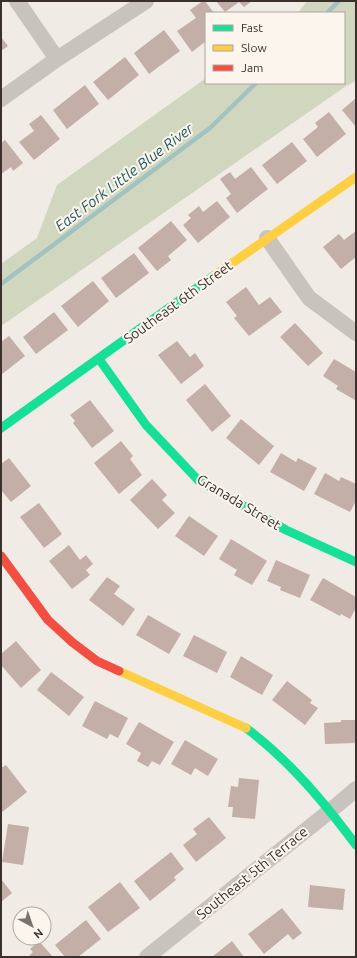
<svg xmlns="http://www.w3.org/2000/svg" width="357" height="958" font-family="Ubuntu,sans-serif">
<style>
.green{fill:#d1d6bf}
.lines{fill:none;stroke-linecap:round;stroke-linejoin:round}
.stream{stroke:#a1c2c1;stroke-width:4.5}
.building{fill:#c3afa7}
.street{stroke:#c9c3be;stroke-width:16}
.fast{stroke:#16e098;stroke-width:9}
.slow{stroke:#ffcf43;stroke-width:9}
.jam{stroke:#f24e42;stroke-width:9}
.labels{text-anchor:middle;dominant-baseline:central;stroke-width:4;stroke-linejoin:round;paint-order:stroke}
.street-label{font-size:14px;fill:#3b302b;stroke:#fbf5ee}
.water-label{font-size:15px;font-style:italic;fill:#1f5a5e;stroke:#fbf5ee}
</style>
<rect width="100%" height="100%" fill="#f0ebe5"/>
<path class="green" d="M307,1H356V81L346,86L1,326V264L37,238L57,185L206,78V83H344V13H298Z"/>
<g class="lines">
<path class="stream" d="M327,13L339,1
M1,284L210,128L256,83"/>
</g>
<path class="building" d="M203,1H205L214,13H206V41L192,52L177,31L196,18L190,10Z
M216,1H252L244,7L239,2L225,12Z
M164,30L180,51L149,74L134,53Z
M1,37L8,46L1,51Z
M125,57L139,75L108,100L93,82Z
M85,85L99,104L67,129L53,110Z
M356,98V127L342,110Z
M329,112L346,134L317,157L303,139L318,127L315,123Z
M41,115L60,139L34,160L19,142L34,131L29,124Z
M5,140L23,163L13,171L11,167L1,174V143Z
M292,142L307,161L277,184L262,165Z
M251,167L268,189L237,213L226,198L231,194L220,179L230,172L235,179Z
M217,201L230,217L198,243L183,225L191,218L188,215L199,206L203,212Z
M171,221L187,240L168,256L171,260L157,271L138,248Z
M356,231V257L341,269L323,247L339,234L344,240Z
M134,253L149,273L116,298L101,278Z
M93,281L109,301L78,327L61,306Z
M246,287L259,305L270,297L282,312L249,336L234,318L237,316L226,302Z
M54,312L68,330L36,354L23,337Z
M295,323L323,353L308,366L280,337Z
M9,336L25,356L1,375V342Z
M177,341L190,357L195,353L204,366L181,384L158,355Z
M334,359L356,372V399L355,400L336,389L338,386L323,376Z
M205,384L231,416L212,432L186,400Z
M90,400L114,431L92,448L73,423L75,421L70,415Z
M241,419L274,446L259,465L226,438Z
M121,441L133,456L130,459L142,475L119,494L94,463Z
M281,453L296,462L298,458L317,468L304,491L270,472Z
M9,458L31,486L11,502L1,490V464Z
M325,473L339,481L341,477L356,484V501L350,512L314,494Z
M152,479L167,495L162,500L175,513L158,529L130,500Z
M39,503L62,534L44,548L20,517Z
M189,516L218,536L204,556L175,536Z
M231,539L267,561L252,585L234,575L237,570L219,559Z
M69,545L80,560L86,555L93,564L86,570L90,575L72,589L49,561Z
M276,560L310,575L300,598L280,590L281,587L267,581Z
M107,577L120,586L114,594L135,609L123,626L89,600Z
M323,578L356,597V608L350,619L341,614L340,616L310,600Z
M148,615L181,634L169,654L136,635Z
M194,635L227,652L217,673L183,656Z
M16,641L41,670L21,688L1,665V654Z
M241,656L273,675L262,695L230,677Z
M51,672L84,697L69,716L37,690Z
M287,681L312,700L310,703L318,708L305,725L272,700Z
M95,701L128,718L118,738L110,734L107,739L82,726Z
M341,720H356V743L325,744L324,723L341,722Z
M139,722L174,742L160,765L152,761L148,767L137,761L141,753L126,744Z
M185,740L218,759L208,776L195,768L191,775L171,764Z
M6,765L27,792L1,813V768Z
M239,778L259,780L255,819L232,817L233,807H228L231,786L238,787Z
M209,817L226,838L196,862L183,845L197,834L193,829Z
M8,824L29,827L23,865L2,862Z
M171,852L184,869L174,877L176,880L150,901L134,881Z
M1,879L12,893L1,902Z
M120,882L140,908L108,932L88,907Z
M310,885L345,889L343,910L308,907Z
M282,908L302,933L293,940L288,934L264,954L248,934Z
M86,920L101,939L78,957H65L55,945Z
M39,941L53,957H28L33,952L30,949Z
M232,941L244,957H212Z"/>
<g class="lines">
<path class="street" d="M17,1L57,59
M1,99L57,59L146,1
M267,238L309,298L356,333
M147,957L330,811L356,789"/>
<path class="fast" d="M99,359L146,425L198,480L286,530L356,562
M1,428L215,275
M246,728C290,761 323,801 356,845"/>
<path class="slow" d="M215,275L356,177
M119,671L246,728"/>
<path class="jam" d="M1,556L48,620L72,642L97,661L119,671"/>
</g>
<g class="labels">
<g class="street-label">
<text transform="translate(178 302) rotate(-36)">Southeast 6th Street</text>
<text transform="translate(239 502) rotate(31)">Granada Street</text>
<text transform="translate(252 873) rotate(-39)">Southeast 5th Terrace</text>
</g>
<g class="water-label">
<text transform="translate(124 177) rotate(-37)">East Fork Little Blue River</text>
</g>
</g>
<rect width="357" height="958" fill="none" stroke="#3b302b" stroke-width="4"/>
<rect x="205" y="12" width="140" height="72" fill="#fbf5ee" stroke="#aea6a0"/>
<rect x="213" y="25" width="20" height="6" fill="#16e098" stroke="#aea6a0"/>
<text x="241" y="32" font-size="12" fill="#3b302b">Fast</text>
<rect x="213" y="45" width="20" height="6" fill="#ffcf43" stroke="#aea6a0"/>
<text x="241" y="52" font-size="12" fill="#3b302b">Slow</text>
<rect x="213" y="65" width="20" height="6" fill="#f24e42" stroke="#aea6a0"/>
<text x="241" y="72" font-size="12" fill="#3b302b">Jam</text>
<g transform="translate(32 926) rotate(140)"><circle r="19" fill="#fbf5ee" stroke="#aea6a0"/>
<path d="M0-3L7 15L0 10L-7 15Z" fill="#7a716c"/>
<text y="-6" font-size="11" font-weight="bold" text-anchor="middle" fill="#3b302b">N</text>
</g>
</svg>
